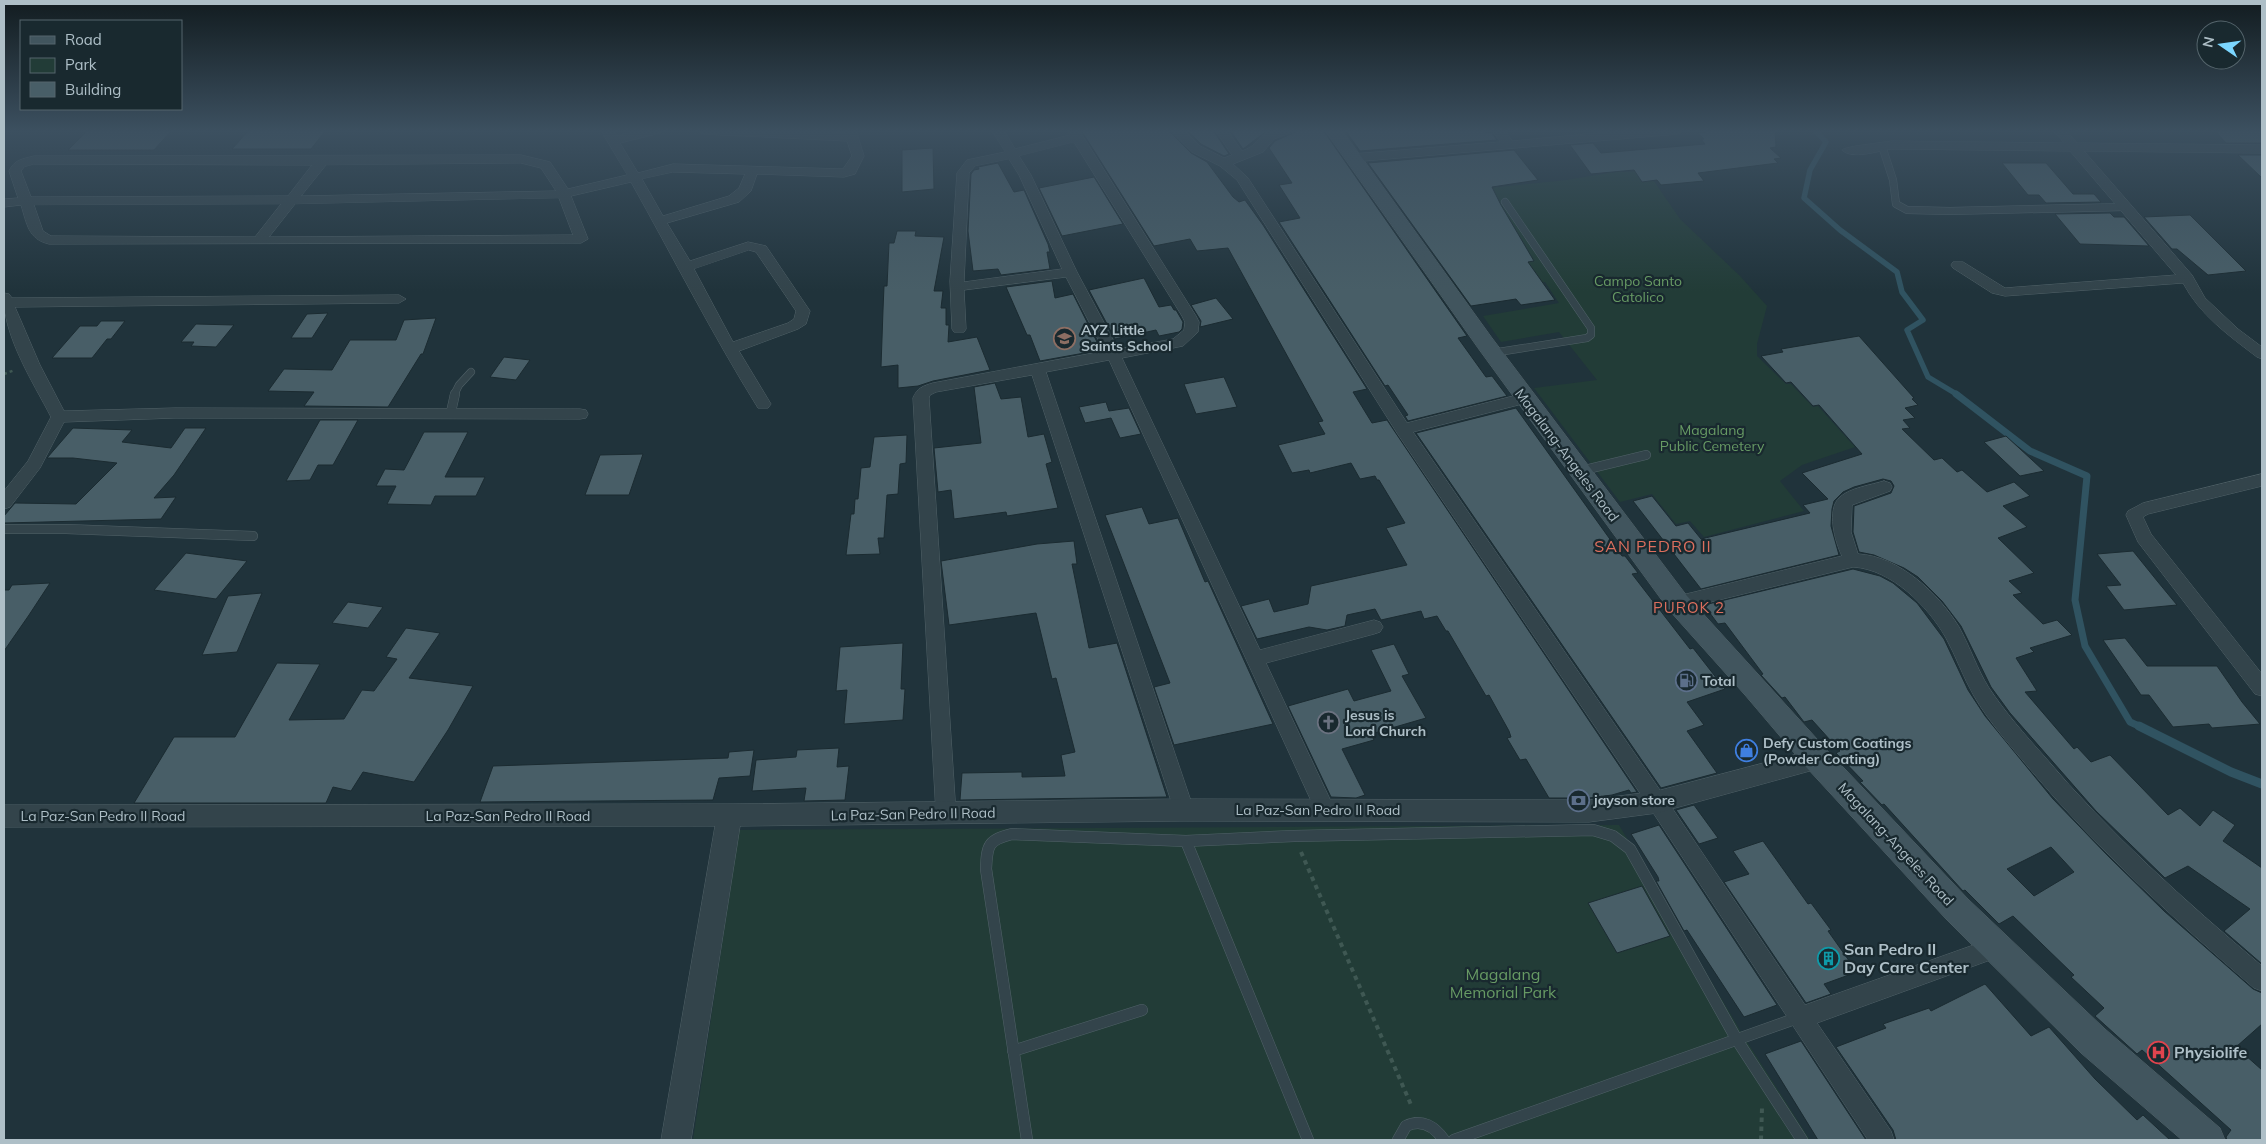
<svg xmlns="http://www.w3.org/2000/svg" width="2266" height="1144" font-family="Mulish,sans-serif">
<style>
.green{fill:#223c37}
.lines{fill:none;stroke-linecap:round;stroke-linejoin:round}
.stream-far2{stroke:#305361;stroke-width:5.5}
.stream-far1{stroke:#305361;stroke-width:7}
.stream{stroke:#305361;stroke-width:9}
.building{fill:#485e67;stroke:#1b2b31;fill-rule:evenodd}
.service-far2-casing{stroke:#516268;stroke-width:8}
.service-far1-casing{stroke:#516268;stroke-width:10}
.service-casing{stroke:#516268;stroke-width:12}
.minor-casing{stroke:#516268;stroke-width:1}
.tertiary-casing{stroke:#516268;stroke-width:1}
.secondary-casing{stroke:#516268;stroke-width:1}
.path-far1{stroke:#3f5853;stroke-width:2.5;stroke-dasharray:3 3;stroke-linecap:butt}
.path{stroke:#3f5853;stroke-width:4;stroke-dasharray:4.5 4.5;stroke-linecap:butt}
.service-far2{stroke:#33444b;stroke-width:7}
.service-far1{stroke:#33444b;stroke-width:9}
.service{stroke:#33444b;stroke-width:11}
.minor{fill:#33444b;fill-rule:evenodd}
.tertiary{fill:#33444b;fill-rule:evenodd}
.secondary{fill:#41555e;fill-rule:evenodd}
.labels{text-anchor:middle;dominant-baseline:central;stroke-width:4.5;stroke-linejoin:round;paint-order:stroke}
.park-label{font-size:14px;fill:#679a64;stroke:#19292f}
.poi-label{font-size:14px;font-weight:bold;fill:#aebfc7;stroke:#19292f;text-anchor:start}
.street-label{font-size:14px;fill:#aebfc7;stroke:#19292f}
.neighbourhood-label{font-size:15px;letter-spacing:1px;fill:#dd6f5e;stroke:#19292f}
.quarter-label{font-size:16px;letter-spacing:1px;fill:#dd6f5e;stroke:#19292f}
.near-poi-label{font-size:16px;font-weight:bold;fill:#aebfc7;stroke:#19292f;text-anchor:start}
.near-park-label{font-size:16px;fill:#679a64;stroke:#19292f}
</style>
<rect width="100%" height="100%" fill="#20333b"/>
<path class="green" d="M1647,171L1680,219L1740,276L1767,306L1757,344V356L1786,384H1791L1813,407L1818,406L1855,447L1802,465L1780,481L1804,511L1704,537L1690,521L1676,524L1652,494L1620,502L1534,388L1597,380L1559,332L1501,342L1483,316L1559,303L1545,282L1530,285L1480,189L1566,180L1616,172Z
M1619,825L1744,1037L1810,1140H693L739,830Z"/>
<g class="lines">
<path class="stream-far2" d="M1815,130L1826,142L1810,170L1804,198L1840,230L1897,272L1902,292L1923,320L1907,330L1928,377L1958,395"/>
<path class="stream-far1" d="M1956,394L2030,451L2087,476L2075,600L2085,646L2130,722L2141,727"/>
<path class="stream" d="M2139,726L2231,772L2262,784"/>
</g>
<path class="building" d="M88,130H172L154,150H68Z
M249,130H326L311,149H232Z
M1081,130H1168L1191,153L1207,162L1233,197L1239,202L1245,200L1263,225L1367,389L1353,392L1372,423L1387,420L1637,792L1631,793L1629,790L1612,795L1589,798H1549L1526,759L1520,760L1507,738L1511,737L1509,731L1489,695L1486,696L1448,631H1446L1437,616L1424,619L1421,611L1381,620L1375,609L1347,615L1345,626L1327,630L1309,627L1257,639L1241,606L1269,599L1274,612L1308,604L1311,586L1407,565L1386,528L1405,523L1379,480H1377L1375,476L1360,479L1351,463L1310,473L1309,470L1292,473L1278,445L1325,434L1318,422L1323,421L1228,248L1197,251L1190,239L1154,246Z
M1187,130H1213L1229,154L1224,156L1201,144Z
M1230,130H1268L1243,149Z
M1300,130H1323L1467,336L1458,338L1486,377L1492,376L1507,396L1408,421L1405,416L1408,415L1388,385L1385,386L1279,222L1300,218L1279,185L1292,183L1269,148L1275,141Z
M1345,130H1484L1486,133L1491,132L1497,140L1360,151Z
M1715,130H1775L1776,147L1770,148L1781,158L1774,159L1778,163L1698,173L1704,181L1661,185L1657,180L1642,182L1634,170L1591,174L1570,145L1593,143L1601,153L1705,144L1701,139H1704L1698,133Z
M2214,130H2262V143H2226Z
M933,148L934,189L902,192V150Z
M1514,150L1538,180L1492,187L1501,205L1534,261L1528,262L1555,300L1521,305L1516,299L1471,306L1368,163Z
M2238,155H2262V178Z
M998,163L1014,192L1024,190L1048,244L1050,252H1047L1050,269L1001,275L998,269L973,271L968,231L971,174L974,170L979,169L978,167Z
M2002,163H2046L2073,194H2094L2101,202L2046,203L2039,195H2028Z
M1094,177L1123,224L1062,236L1039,188Z
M2110,213L2114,217H2124L2149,246L2080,244L2055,214Z
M2190,215L2246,271L2208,275L2177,249H2172L2144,217Z
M897,231H916L915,236L944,237L934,291H943L941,308H946V325H949L948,342L977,337L990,370L933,381L918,386L898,388V365L881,367L883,310L884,286H887L889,243H894Z
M1144,278L1159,307L1171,305L1174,310H1176L1183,322L1182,329L1179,332L1159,336L1156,330L1115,339L1089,290Z
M1052,281L1055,298L1073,294L1101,350L1040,361L1030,335H1027L1006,287Z
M1216,298L1233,319L1200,327L1201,321L1191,305Z
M328,313L312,338H291L307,314Z
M436,318L423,354H421L388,407L304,406L314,392L268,391L284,369L332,370L350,340H396L404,320Z
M101,321H125L111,339H107L92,358H52L80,326H97Z
M196,324L234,325L216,347L191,346L194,342H181Z
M1859,336L1914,398L1912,399L1918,405L1905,408L1915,418L1903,420L1910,428L1902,429L1934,460L1942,458L1957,472L1962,470L1987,492L2014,482L2030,496L2003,506L2027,527L1998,538L2034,573L2009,581L2022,593L2013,595L2043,624L2057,620L2072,635L2030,648L2034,652L2016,658L2037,691L2025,692L2074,749L2077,747L2091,762L2110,755L2168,815L2180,808L2200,826L2213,810L2235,825L2223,841L2262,868V964L2224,931L2250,909L2188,866L2165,878L2096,811L2010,713L1991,687L1961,626L1942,601L1918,577L1904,568L1874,555L1859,552L1853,532L1854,506L1891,493L1894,486L1891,481L1883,479L1854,487L1843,492L1834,501L1832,509L1831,526L1839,555L1701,589L1633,501L1652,496L1676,526L1688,523L1701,539L1810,513L1803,505L1828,499L1802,473L1862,454L1819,405L1813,406L1791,382L1786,383L1761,356L1783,352L1781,349Z
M504,357L530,360L516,380L490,377Z
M1224,377L1237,407L1196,414L1184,384Z
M995,383L1001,399L1021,397L1028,437L1044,434L1052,462L1046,464L1058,508L1007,516L1006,512L954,519L951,490L938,492L934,448L981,443L974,387Z
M1106,402L1109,411L1129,408L1141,434L1120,438L1111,418L1085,423L1079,407Z
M1516,408L1622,556H1625L1638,573L1632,574L1690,649L1693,648L1725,689L1687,702L1704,725L1687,731L1717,773L1661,788L1416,433Z
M320,420H358L333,465H318L310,480L286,481Z
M73,428L132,430L122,442L171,448L185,428H206L174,475L154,498L176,497L161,519L4,523V516L15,503L76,504L117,463L73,458H47Z
M424,432H468L445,477H485L476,496H435L431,505L387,504L396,486H376L385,469L404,470Z
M907,435L906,463L900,464L898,494L887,495L884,538H878L880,554L846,555L851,514H854L855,499H858L861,468L870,467L874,437Z
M2006,436L2044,471L2020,476L1984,442Z
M643,454L629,495H585L600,455Z
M1142,507L1149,524L1178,518L1205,582L1208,581L1273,724L1174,745L1154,687L1170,683L1105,515Z
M1074,541L1077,564H1072L1089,648L1117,643L1167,797L960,800L962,773L1022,772V777L1065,776L1061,755L1075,752L1056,678L1052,679L1036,613L949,625L941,561L1037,544Z
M2133,551L2158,582L2177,605L2124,610L2106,586L2121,585L2097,554Z
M186,553L247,561L216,599L154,590Z
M1853,569L1880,576L1893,583L1917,603L1944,639L1968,690L1985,716L2053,799L2108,856L2164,911L2253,989L2262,993V1024L2236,1047L2262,1070V1140H2227L2226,1137L2231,1130L2142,1050L2137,1054L2095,1016L2104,1008L2071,977L2074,975L2013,916L1999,924L1965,890L1963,891L1884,804L1882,805L1860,782L1863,781L1836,753L1840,751L1812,720L1804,722L1785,697L1782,698L1761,675L1763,674L1725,623L1718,624L1704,605ZM2051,847L2074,872L2034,896L2007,869Z
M50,583L29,615L4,651V590H9L12,585Z
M262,593L237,652L202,655L228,596Z
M348,602L383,607L368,628L332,623Z
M406,628L440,633L409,678L473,686L448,730L414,782L363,772L351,791L333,787L326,803H134L174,737H235L277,663L320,664L289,720L344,719L362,690L374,691L397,659L386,657Z
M2125,638L2147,666H2217L2242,702L2260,724L2212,728L2209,724L2173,727L2149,695H2141L2103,640Z
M903,643L901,689H905L903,720L844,724L847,690L836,691L840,647Z
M1394,644L1409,674L1402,676L1426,718L1371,734L1374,740L1342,749L1365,795L1356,798L1331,797L1288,706L1348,689L1354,701L1391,691L1371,650Z
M839,748L837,767L849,766L845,800L804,801L806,788L752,791L756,760L796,757L797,750Z
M754,750L750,776L719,778L713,800L480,802L493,766L728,758L729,752Z
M1694,805L1718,838L1699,844L1676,810Z
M1659,825L1777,1005L1744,1017L1687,930L1684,931L1656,881H1659L1658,877L1631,834Z
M1763,841L1808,904L1811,903L1831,930L1828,931L1857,972L1824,984L1831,994L1806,1003L1724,882L1749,874L1733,851Z
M1642,886L1670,936L1617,953L1588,903Z
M1985,984L2031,1036L2049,1027L2095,1079L2137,1120L2143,1115L2170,1140H1896L1893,1130L1836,1047L1886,1028L1883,1024L1929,1008L1931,1011Z
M1801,1041L1866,1140H1818L1765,1054Z"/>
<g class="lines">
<defs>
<path id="service-far2" d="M1882,146L1893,180L1896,204L1907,210L1950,211L2125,207
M1492,353L1587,338L1591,335V328L1505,202
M454,395L459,385L471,372"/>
<path id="service-far1" d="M451,412L455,394
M1580,471L1646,455
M4,529H66L253,536"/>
<path id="service" d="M1186,841L1308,1140
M1013,1051L1142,1010
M1027,1140L986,869C987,845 988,840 1012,834L1186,841L1294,836L1593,830L1613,836L1630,849L1737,1040L1802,1140
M1398,1140L1406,1126C1422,1118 1435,1127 1444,1140
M1454,1140L1800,1017"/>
<path id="minor" d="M601,130H613L617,136L640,130H662L660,133L620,143L638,173L673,164L843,169L852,156L847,141L703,134L697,130H790L845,133L844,130H856L864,156L855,174L844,177L757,174L751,191L739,202L667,223L690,261L748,242L766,246L810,311L806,324L798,329L739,351L771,404L768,408H758C712,334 673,257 631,182L571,196L588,239L581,243L49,244C28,239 27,224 21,205L4,207V199L18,198L9,171C14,160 22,159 34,156L521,155L550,162L568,189L627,175ZM521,163L541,168L556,191L301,196L326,165ZM34,164L312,165L288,196L31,197L21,171L24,167ZM673,172L745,174L739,188L729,196L663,216L642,179ZM559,198L573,235L269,237L295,204ZM281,204L255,237L51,236L43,231L34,205ZM749,250L756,252L796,311L794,319L788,323L733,342L694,269Z
M992,130H1004L1015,149L1070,135L1067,130H1079L1196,316L1199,322L1198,332L1183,346L1122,358L1260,650L1374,620L1380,622L1383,627L1380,632L1374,634L1266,663L1335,810L1332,816L1325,819L1318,816L1109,360L1046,372L1194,810L1191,816L1184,819L1177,816L1174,810L1032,375L936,392L930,395L929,398L956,814L953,820L946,823L939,820L936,814L913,398C917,388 923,386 933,383L1104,351L1066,277L964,290L966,329L964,332H954L952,329L950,281L957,173L967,160L1005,152ZM1074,142L1182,316L1185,322L1184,330L1173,339L1118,349L1077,272L1031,175L1019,156ZM1009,159L1019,175L1062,269L964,282L969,173L975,166Z
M1170,130H1184L1200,146L1224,158L1232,155L1215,130H1227L1242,151C1256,146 1254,142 1265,134C1273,128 1288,130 1298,130L1274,139L1263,152L1233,164L1248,178L1407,423L1525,393L1530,394L1533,398L1530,402L1413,432L1664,796L1805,1005L1996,937L2004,941L2007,948L2004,955L1817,1023L1891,1131L1894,1140H1868L1650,808L1397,433L1237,180L1220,166L1192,152Z
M1492,130H1505L1512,141L1630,130H1684L1678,134L1352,162L1346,158L1352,154L1500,142Z
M2053,130H2066L2077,143L2262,145V153L2084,151L2192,275L2205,298L2238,329L2262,347V359L2257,357C2228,335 2200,315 2183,283L2005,296L1992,293L1953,268L1951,265L1953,262H1963L2005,288L2176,275L2070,151L1891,149C1878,151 1852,160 1842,150C1846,146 1882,143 1891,141L2064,143Z
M4,293L9,294L12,298L399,295L406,299L399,303L15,307L40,365L64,411L175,408L580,409L586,410L588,414L586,418L580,419L175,418L64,422L40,468L10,507L4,509V491L28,461L51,417C33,382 1,333 4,293Z
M2262,474V486L2148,514L2143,517L2151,534L2262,674V696L2255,694L2138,542L2126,515L2128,511L2143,503Z
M1884,481L1890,483L1892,487L1890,491L1852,505L1851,532L1858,554C1899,556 1939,594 1959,627C1970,647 1977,669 1989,688C2005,712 2025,735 2044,756C2109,833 2185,901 2262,966V991L2254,988C2174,919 2097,849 2029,768C2010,745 1989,722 1974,696C1963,677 1956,656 1946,638C1928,606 1891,569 1853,567L1678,610L1672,608L1669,603L1672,598L1678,596L1842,556C1835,542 1826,509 1840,497C1850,488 1871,485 1884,481Z"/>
<path id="tertiary" d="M1817,749L1825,752L1829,759L1825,766L1817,769L1657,813L1589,822L1184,821L740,826L691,1140H661L715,826L4,827V805L729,804L1184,799L1589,800L1657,791Z"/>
<path id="secondary" d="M1325,130H1342L1492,338L1687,596L1827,750L1968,899L2105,1029L2220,1128L2225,1140H2182L2081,1053L1946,919L1807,768L1745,695L1669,610L1478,348Z"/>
</defs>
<use href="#service-far2" class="service-far2-casing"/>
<use href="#service-far1" class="service-far1-casing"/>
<use href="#service" class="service-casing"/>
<use href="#minor" class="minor-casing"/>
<use href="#tertiary" class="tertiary-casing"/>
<use href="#secondary" class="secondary-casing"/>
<path class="path-far1" d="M4,374L15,370"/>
<path class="path" d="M1301,852L1412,1107
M1761,1140L1762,1108"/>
<use href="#service-far2" class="service-far2"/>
<use href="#service-far1" class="service-far1"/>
<use href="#service" class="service"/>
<use href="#minor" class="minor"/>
<use href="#tertiary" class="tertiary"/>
<use href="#secondary" class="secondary"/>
</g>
<linearGradient id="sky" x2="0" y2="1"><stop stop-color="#121c20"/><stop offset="0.45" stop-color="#3c5060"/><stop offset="1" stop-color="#3c5060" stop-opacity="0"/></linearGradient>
<rect width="2266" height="291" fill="url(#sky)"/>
<defs>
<symbol id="school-ring" viewBox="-11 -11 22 22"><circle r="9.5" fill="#19292f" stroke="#8d6e63" stroke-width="1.5"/><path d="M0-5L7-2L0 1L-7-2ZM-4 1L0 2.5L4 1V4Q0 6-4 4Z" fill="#8d6e63"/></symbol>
<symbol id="fuel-ring" viewBox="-11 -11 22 22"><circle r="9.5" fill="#19292f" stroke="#5c6f8a" stroke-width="1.5"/><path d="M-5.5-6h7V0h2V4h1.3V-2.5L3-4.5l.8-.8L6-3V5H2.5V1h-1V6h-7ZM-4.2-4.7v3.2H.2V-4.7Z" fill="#5c6f8a"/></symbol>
<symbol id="church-ring" viewBox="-11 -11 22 22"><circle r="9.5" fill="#19292f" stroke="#6b7280" stroke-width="1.5"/><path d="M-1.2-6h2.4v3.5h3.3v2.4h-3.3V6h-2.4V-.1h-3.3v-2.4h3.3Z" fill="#6b7280"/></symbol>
<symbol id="shop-ring" viewBox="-11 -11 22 22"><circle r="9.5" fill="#19292f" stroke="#3f7fe0" stroke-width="1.5"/><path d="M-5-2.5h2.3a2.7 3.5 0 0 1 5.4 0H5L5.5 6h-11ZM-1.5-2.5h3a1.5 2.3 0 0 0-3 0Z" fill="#3f7fe0"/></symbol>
<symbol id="bank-ring" viewBox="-11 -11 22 22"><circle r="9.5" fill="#19292f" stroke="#5c6f8a" stroke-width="1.5"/><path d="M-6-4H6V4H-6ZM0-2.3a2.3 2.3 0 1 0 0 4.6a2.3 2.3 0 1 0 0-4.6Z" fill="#5c6f8a"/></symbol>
<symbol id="building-ring" viewBox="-11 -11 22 22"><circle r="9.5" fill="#19292f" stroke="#0f9aa8" stroke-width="1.5"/><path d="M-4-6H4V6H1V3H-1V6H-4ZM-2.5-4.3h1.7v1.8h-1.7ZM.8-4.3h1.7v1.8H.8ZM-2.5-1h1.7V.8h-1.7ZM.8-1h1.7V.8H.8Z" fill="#0f9aa8"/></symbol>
<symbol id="hospital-ring" viewBox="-11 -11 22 22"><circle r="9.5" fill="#19292f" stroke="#e0444e" stroke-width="1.5"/><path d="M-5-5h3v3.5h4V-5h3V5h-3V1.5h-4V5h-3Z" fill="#e0444e"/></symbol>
</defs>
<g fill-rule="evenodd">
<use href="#school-ring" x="1052" y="326" width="25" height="25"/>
<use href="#fuel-ring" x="1674" y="668" width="25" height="25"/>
<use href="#church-ring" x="1316" y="710" width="25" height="25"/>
<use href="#shop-ring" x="1734" y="738" width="25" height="25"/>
<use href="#bank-ring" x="1566" y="788" width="25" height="25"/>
<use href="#building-ring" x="1816" y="946" width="25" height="25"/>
<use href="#hospital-ring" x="2146" y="1040" width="25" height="25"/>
</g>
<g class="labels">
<g class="park-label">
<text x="1638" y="281">Campo Santo<tspan x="1638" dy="16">Catolico</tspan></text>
<text x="1712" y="430">Magalang<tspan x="1712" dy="16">Public Cemetery</tspan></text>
</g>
<g class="poi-label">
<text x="1081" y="330">AYZ Little<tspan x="1081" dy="16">Saints School</tspan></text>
<text x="1702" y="681">Total</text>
<text x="1345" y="715">Jesus is<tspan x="1345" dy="16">Lord Church</tspan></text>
<text x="1763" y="743">Defy Custom Coatings<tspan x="1763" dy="16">(Powder Coating)</tspan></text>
<text x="1594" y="800">jayson store</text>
</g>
<g class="street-label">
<text transform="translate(1567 455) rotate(53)">Magalang-Angeles Road</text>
<text x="1318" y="810">La Paz-San Pedro II Road</text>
<text transform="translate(913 814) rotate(-1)">La Paz-San Pedro II Road</text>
<text x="103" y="816">La Paz-San Pedro II Road</text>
<text x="508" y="816">La Paz-San Pedro II Road</text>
<text transform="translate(1896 844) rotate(47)">Magalang-Angeles Road</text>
</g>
<g class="neighbourhood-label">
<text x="1689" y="607">PUROK 2</text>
</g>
<g class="quarter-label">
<text x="1653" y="546">SAN PEDRO II</text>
</g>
<g class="near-poi-label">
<text x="1844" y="949">San Pedro II<tspan x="1844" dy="18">Day Care Center</tspan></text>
<text x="2174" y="1052">Physiolife</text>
</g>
<g class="near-park-label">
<text x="1503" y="974">Magalang<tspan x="1503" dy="18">Memorial Park</tspan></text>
</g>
</g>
<rect width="2266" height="1144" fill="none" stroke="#aebfc7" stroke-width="10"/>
<rect x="20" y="20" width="162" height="90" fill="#19292f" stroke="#55656c"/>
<rect x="30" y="36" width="25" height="8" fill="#41555e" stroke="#55656c"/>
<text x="65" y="45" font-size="15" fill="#aebfc7">Road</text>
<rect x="30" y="58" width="25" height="15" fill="#223c37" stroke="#55656c"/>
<text x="65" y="70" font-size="15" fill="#aebfc7">Park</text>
<rect x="30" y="82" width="25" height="15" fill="#485e67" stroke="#55656c"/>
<text x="65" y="95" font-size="15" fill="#aebfc7">Building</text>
<g transform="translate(2221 45) rotate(283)"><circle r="24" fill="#19292f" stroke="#55656c"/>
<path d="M0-4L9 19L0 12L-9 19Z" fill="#7bd6ff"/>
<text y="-8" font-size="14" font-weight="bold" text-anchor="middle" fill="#aebfc7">N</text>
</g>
</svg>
